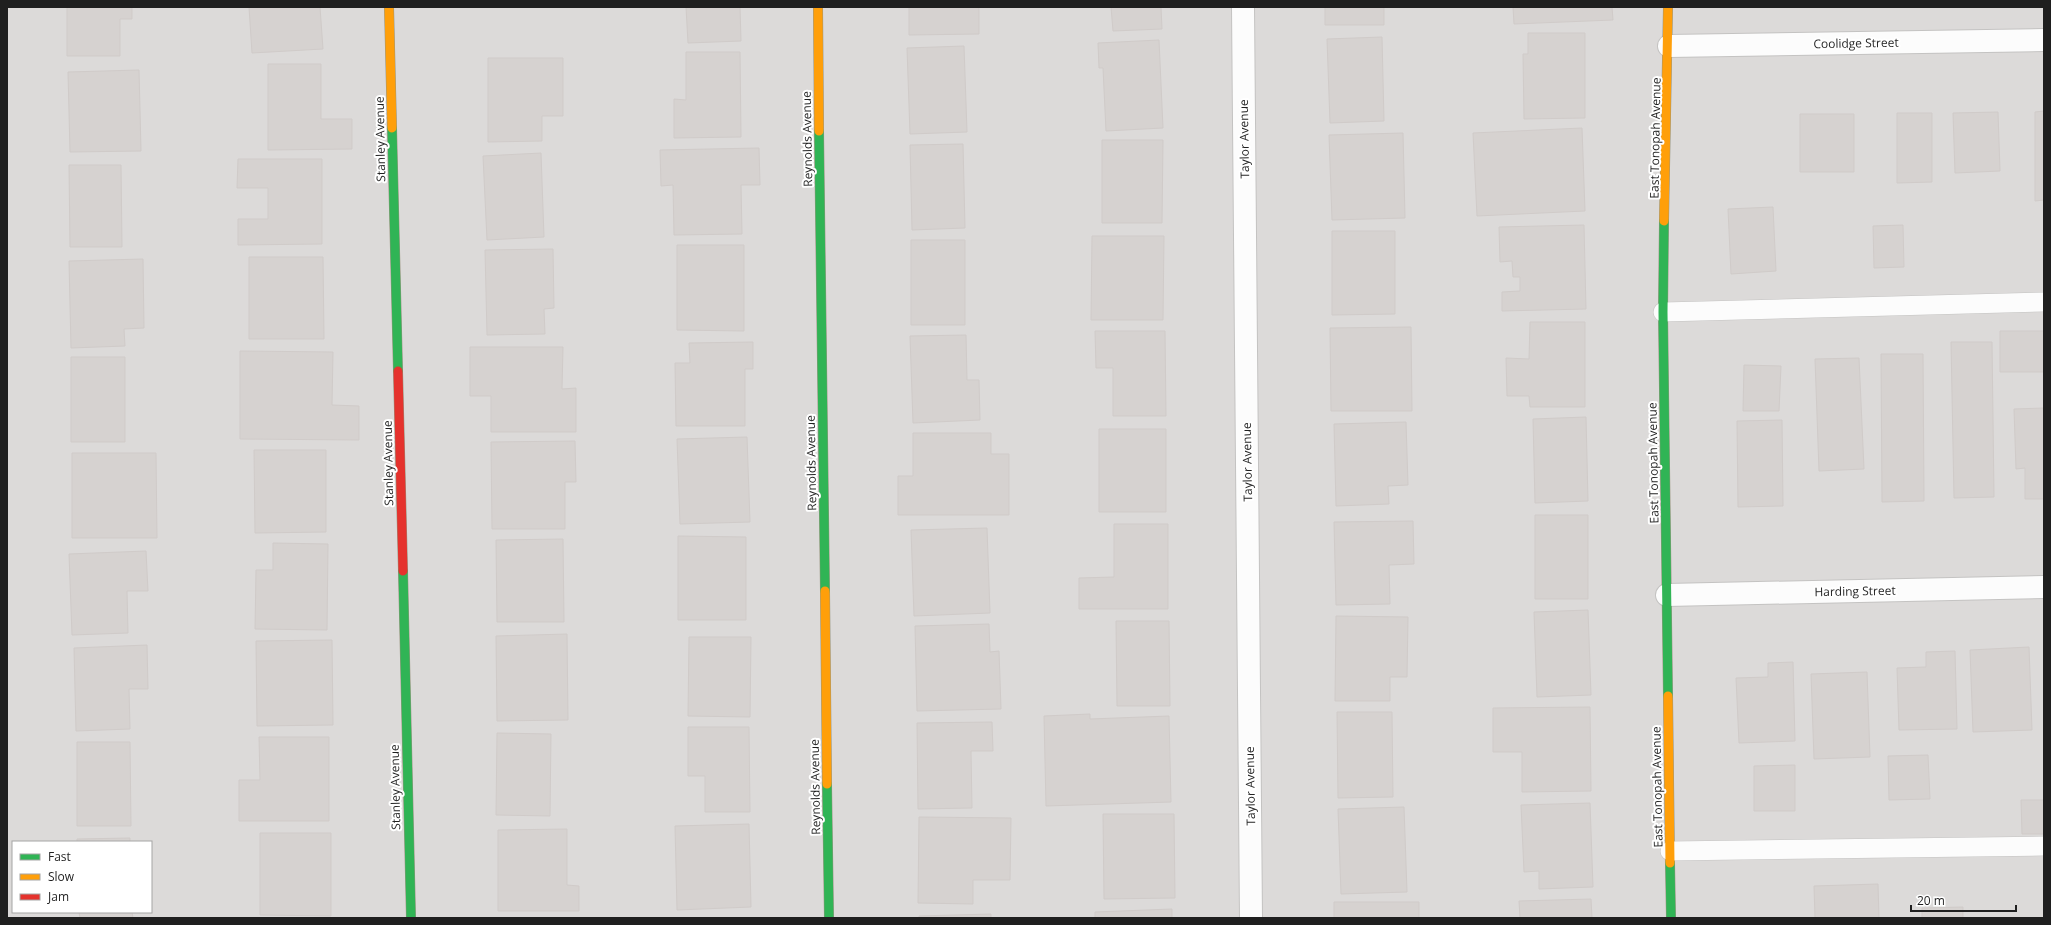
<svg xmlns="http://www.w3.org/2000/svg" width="2051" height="925" font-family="'Open Sans',sans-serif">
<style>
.residential{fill:#dcdad9;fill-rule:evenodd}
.building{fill:#d6d2d0;stroke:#d0cbc9}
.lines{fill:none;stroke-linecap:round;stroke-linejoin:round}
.lane-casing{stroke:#c4c3c2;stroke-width:20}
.street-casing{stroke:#c4c3c2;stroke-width:24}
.fast-casing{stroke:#98957f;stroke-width:10}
.slow-casing{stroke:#98957f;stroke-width:10}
.jam-casing{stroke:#98957f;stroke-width:10}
.lane{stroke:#fcfcfc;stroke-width:19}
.street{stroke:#fcfcfc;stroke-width:22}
.fast{stroke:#30b455;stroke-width:9}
.slow{stroke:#ff9f0a;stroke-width:9}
.jam{stroke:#e5322d;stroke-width:9}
.labels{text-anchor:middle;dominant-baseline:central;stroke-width:4;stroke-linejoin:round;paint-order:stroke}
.street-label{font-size:12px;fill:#1f1f1f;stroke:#fff}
</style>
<rect width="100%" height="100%" fill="#edeae8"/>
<path class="residential" d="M7,7H2044V918H7ZM13,842H151V912H13Z"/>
<path class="building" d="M67,7H132V19H120V56H67Z
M249,7H320L323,49L252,53Z
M686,7H740L741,41L688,43Z
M909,7H979V34L909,35Z
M1111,7H1161L1162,29L1113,31Z
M1325,7H1384V25H1325Z
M1513,7H1612L1613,20L1514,24Z
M1528,33H1585V118L1524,119L1523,54H1528Z
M1382,37L1384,121L1330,123L1327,39Z
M1159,40L1163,128L1106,131L1103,68H1099L1098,43Z
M964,46L967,132L910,134L907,48Z
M686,52H740L741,137L674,138V99L686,100Z
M488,58H563V116H542V141L488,142Z
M268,64H321V119H352V149L268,150Z
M139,70L141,151L70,152L68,72Z
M2044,111V200L2035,201V112Z
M1998,112L2000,171L1955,173L1953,113Z
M1897,113H1932V182L1897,183Z
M1800,114H1854V172H1800Z
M1582,128L1585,211L1477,216L1473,133Z
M1403,133L1405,218L1332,220L1329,135Z
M1102,140H1163L1162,223H1102Z
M963,144L965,228L912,230L910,145Z
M759,148L760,185H741L742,234L674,235L673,185L661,186L660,150Z
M541,153L544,237L487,240L483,156Z
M238,159H322V244L238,245V219H268V188H237Z
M69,165H121L122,247H70Z
M1773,207L1776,271L1731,274L1728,209Z
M1584,225L1586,309L1502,311V292L1520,291V277H1513L1512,261L1500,262L1499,227Z
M1903,225L1904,267L1874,268L1873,226Z
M1332,231H1395V314L1332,315Z
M1092,236H1164L1163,320H1091Z
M911,240H965V325H911Z
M677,245H744V331L677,330Z
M553,249L554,308L544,309L545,334L487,335L485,250Z
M249,257H323L324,339H249Z
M143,259L144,328L124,329L125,346L71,348L69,261Z
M1530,322H1585V407H1530L1529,396H1507L1506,358L1529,359Z
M1411,327L1412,411H1331L1330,328Z
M1095,331H1165L1166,416H1113V368H1096Z
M2000,331H2044V372H2000Z
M966,335L967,380H979L980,420L913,423L910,336Z
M753,342V369H745V426H676L675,363H690L689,343Z
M1951,342H1992L1994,497L1954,498Z
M470,347H563L562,389L576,388V432H491V396H470Z
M240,351L333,352L332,405L359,406V440L240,439Z
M1881,354H1923L1924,501L1882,502Z
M71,357H125V442H71Z
M1859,358L1864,469L1819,471L1815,359Z
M1744,365L1781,366L1779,411H1743Z
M2044,408V499H2025V468L2016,469L2014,409Z
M1586,417L1588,501L1535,503L1533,419Z
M1782,420L1783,506L1738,507L1737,421Z
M1406,422L1408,485L1388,486L1389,504L1336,506L1334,424Z
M1099,429H1166V512H1099Z
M913,433H991V454H1009V515H898V476H913Z
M747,437L750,522L680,524L677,439Z
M575,441L576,482H565V529H492L491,442Z
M254,450H326V532L255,533Z
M72,453H156L157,538H72Z
M1535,515H1588V599H1535Z
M1413,521L1414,564L1389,565L1390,604L1336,605L1334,522Z
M1114,524H1168V609H1079V578L1114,577Z
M987,528L990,613L914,616L911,530Z
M678,536L746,537V620H678Z
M563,539L564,622H497L496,540Z
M273,543L328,544L327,630L255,629L256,570H273Z
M146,551L148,591H127L128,633L72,635L69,554Z
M1588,610L1591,695L1537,697L1534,612Z
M1336,616L1408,617L1407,677H1390V701H1335Z
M1116,621H1169L1170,706H1117Z
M989,624L990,652L999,651L1001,709L917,711L915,626Z
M567,634L568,720L497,721L496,636Z
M689,637H751L750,717L688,716Z
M332,640L333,725L257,726L256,641Z
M147,645L148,689H129L130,729L76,731L74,648Z
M2029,647L2032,730L1973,732L1970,650Z
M1955,651L1957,729L1899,730L1897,668L1926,667V652Z
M1793,662L1795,741L1739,743L1736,678L1768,677V663Z
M1867,672L1870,757L1814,759L1811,674Z
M1590,707L1591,791L1522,792V752H1493V708Z
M1337,712H1392L1393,797L1338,798Z
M1090,714V719L1169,716L1171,802L1046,806L1044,716Z
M992,722L993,751H971L972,808L918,809L917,723Z
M688,727H749L750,812H705V776H688Z
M497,733L551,734L550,816L496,815Z
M259,737H329V821H239V780H260Z
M77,742H130L131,826H77Z
M1928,755L1930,799L1889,800L1888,756Z
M1795,765V811H1754V766Z
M2021,800H2044V834H2022Z
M1590,803L1593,887L1539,889V871L1524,872L1521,805Z
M1404,807L1407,892L1341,894L1338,809Z
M1103,814H1174L1175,898L1104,899Z
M919,817L1011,818L1010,880H973V904L918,903Z
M749,824L751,907L677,910L675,826Z
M567,829V885L579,886V911H498V830Z
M260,833H331V916L260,915Z
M130,838V842H77V839Z
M1878,884L1879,918H1815L1814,886Z
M1591,899L1592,918H1520L1519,901Z
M1334,902H1419V918H1334Z
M1963,907V918H1922V908Z
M1172,909V918H1095V912Z
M79,912H132L133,918H80Z
M991,914V918H919V916Z"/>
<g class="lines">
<defs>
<path id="lane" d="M1663,312L2044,302
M1670,851L2044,846"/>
<path id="street" d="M1243,7L1251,918
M1669,46L2044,40
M1667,595L2044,587"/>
<path id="fast" d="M392,128L398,371
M819,131L825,591
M1664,221L1663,312L1668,696
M403,571L411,918
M827,784L829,918
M1670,863L1671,918"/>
<path id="slow" d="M389,7L392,128
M818,7L819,131
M1664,221L1668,7
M825,591L827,784
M1668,696L1670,863"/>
<path id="jam" d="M398,371L403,571"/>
</defs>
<use href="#lane" class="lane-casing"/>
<use href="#street" class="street-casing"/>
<use href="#fast" class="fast-casing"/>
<use href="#slow" class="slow-casing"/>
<use href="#jam" class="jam-casing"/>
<use href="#lane" class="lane"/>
<use href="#street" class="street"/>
<use href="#fast" class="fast"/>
<use href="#slow" class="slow"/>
<use href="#jam" class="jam"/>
</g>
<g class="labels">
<g class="street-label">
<text transform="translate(1856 43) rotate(-1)">Coolidge Street</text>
<text transform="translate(1655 138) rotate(-89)">East Tonopah Avenue</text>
<text transform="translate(380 139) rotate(-91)">Stanley Avenue</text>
<text transform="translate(807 139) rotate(-91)">Reynolds Avenue</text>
<text transform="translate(1244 139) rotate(-91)">Taylor Avenue</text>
<text transform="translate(1247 462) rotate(-91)">Taylor Avenue</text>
<text transform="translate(388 463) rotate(-91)">Stanley Avenue</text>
<text transform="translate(811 463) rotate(-91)">Reynolds Avenue</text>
<text transform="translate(1653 463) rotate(-91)">East Tonopah Avenue</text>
<text transform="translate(1855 591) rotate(-1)">Harding Street</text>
<text transform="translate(1250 786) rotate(-91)">Taylor Avenue</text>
<text transform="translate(395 787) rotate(-91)">Stanley Avenue</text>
<text transform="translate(815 787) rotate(-91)">Reynolds Avenue</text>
<text transform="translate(1657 787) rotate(-91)">East Tonopah Avenue</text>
</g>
</g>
<rect width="2051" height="925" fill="none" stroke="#1f1f1f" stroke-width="16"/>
<rect x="12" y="841" width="140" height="72" fill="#ffffff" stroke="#a5a5a5"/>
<rect x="20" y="854" width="20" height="6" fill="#30b455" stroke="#a5a5a5"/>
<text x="48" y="861" font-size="12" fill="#1f1f1f">Fast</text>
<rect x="20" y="874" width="20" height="6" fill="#ff9f0a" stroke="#a5a5a5"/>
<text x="48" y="881" font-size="12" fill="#1f1f1f">Slow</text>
<rect x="20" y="894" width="20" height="6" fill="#e5322d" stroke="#a5a5a5"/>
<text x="48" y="901" font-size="12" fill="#1f1f1f">Jam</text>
<path d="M1911 905v6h105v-6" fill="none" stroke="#1f1f1f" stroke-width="2"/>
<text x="1917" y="905" font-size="12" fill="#1f1f1f" stroke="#ffffff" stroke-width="3" paint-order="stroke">20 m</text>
</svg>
